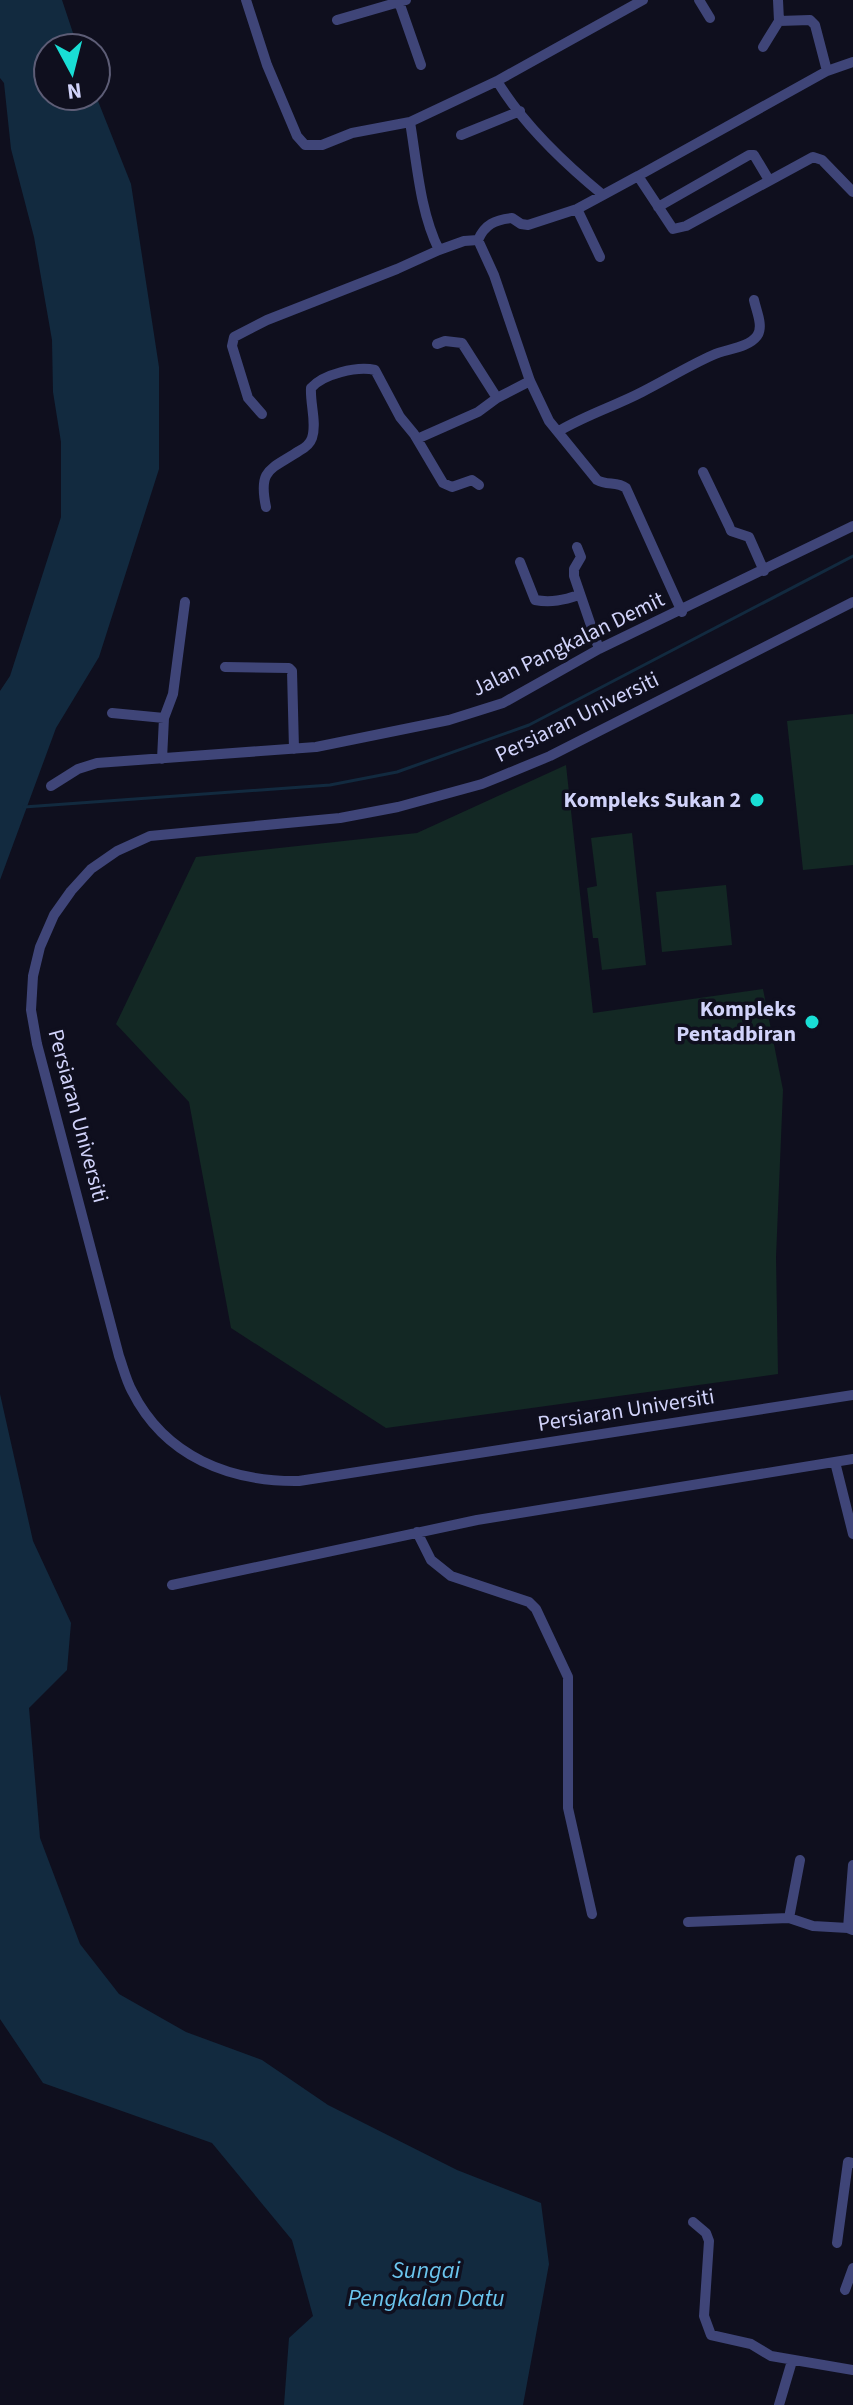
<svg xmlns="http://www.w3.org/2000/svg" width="853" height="2405" font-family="'Source Sans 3',sans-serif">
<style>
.green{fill:#132824}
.water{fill:#122a3f}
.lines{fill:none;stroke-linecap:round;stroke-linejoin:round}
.stream{stroke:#122a3f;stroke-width:3}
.minor{stroke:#3f4578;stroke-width:10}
.poi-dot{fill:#19ded5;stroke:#0f0f1e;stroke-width:3}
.labels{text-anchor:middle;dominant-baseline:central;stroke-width:7;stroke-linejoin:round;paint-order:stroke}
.street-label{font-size:22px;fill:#d1d3fa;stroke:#0f0f1e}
.poi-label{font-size:22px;font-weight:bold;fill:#d1d3fa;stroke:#0f0f1e;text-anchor:end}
.water-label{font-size:24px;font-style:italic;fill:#6bc5ee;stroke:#0f0f1e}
</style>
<rect width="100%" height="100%" fill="#0f0f1e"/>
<path class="green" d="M853,714V865L803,870L787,721Z
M566,765L593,1013L763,989L783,1090L776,1257L778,1374L386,1428L231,1328L189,1102L116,1024L196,857L417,833Z
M632,833L646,965L602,970L598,938H593L587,888L597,886L591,838Z
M726,885L732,945L662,952L656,892Z"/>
<path class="water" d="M0,0H62L78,48H48V96H96L131,184L159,367V469L99,657L56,728L0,880V691L10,676L61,517V442L53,392L52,340L34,237L11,149L4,83L0,78Z
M0,1394L33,1541L71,1623L67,1670L29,1708L40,1838L80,1944L119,1994L186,2032L262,2060L328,2105L457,2170L541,2203L549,2264L523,2405H284L289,2338L313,2316L292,2240L212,2143L43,2083L0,2019Z"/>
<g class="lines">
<path class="stream" d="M24,807L330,785L397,772L529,725L853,556"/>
<path class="minor" d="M246,0L267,65L297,136L305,145H322L352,133L410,122
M699,0L710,18
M778,0L779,21
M399,2L421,65
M337,20L406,0
M763,47L779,21L810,20L815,25L827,71
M497,81C523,124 564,163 603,195L638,176L673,229L686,226L813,157L822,160L853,192
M461,135L520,111
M638,176L827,71L853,62
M658,207L749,155H754L769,180
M577,209L600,257
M478,240L494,275L530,381L549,421L597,480C607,486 617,481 626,488L682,612
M478,240C485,224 495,220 512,218L521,224L528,225L577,209L603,195
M439,250C420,212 417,164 410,122L497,81L643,0
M437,344L445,341L462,343L497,398
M262,414L248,398L232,346L234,337L267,320L397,269L439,250L464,241L478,240
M559,431C586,415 615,406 642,392C666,380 688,366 713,355C726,349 748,348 757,336C764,327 756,310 754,300
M417,439L478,412L497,398L530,381
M703,472L729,526L731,531L749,537L764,571
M266,507C258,469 270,470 299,451C305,448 310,444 312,438C317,423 310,404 311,388C323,374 357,366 375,370L400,417L414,434L443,483L452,487L472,480L479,485
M577,547L581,557L574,569V576L599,649
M520,562L535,600C551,603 564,600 579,595
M853,602L550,756L482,784L398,807L340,818L150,836L117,851L91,869L71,891L54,915L40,947L33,976L31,1010L37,1044L119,1356C123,1367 126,1380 132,1391C165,1457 230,1482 299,1481L853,1395
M225,667L289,668L292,671L294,749
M112,713L164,718
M162,759L164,718L173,694L185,602
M51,786L78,769L97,763L316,747L449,720L503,703L599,649L853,526
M835,1462L853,1534
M417,1532L431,1560L451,1576L529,1602L536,1609L568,1677V1808L592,1914
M172,1585L477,1520L853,1459
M789,1918L800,1860
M688,1922L789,1918L813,1926L848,1928L853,1930
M848,1928L853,1865
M693,2222L706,2233L709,2241L704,2316L711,2335L751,2344L771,2356L853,2370
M837,2243L848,2162L853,2163
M845,2290L853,2268
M779,2405L792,2361"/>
</g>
<g class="poi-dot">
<circle cx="757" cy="800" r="8"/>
<circle cx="812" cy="1022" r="8"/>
</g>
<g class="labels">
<g class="street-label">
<text transform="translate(568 644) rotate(-26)">Jalan Pangkalan Demit</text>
<text transform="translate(577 717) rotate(-26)">Persiaran Universiti</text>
<text transform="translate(78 1116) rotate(75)">Persiaran Universiti</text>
<text transform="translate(626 1410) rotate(-9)">Persiaran Universiti</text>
</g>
<g class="poi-label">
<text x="741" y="800">Kompleks Sukan 2</text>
<text x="796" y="1009">Kompleks<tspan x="796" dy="25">Pentadbiran</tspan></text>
</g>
<g class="water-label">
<text x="426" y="2270">Sungai<tspan x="426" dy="28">Pengkalan Datu</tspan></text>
</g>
</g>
<g transform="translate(72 72) rotate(173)"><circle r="38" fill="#0f0f1e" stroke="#5d5d76" stroke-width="2"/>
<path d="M0-6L14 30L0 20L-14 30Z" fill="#19ded5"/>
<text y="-12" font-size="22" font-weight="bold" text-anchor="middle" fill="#d1d3fa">N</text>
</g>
</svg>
